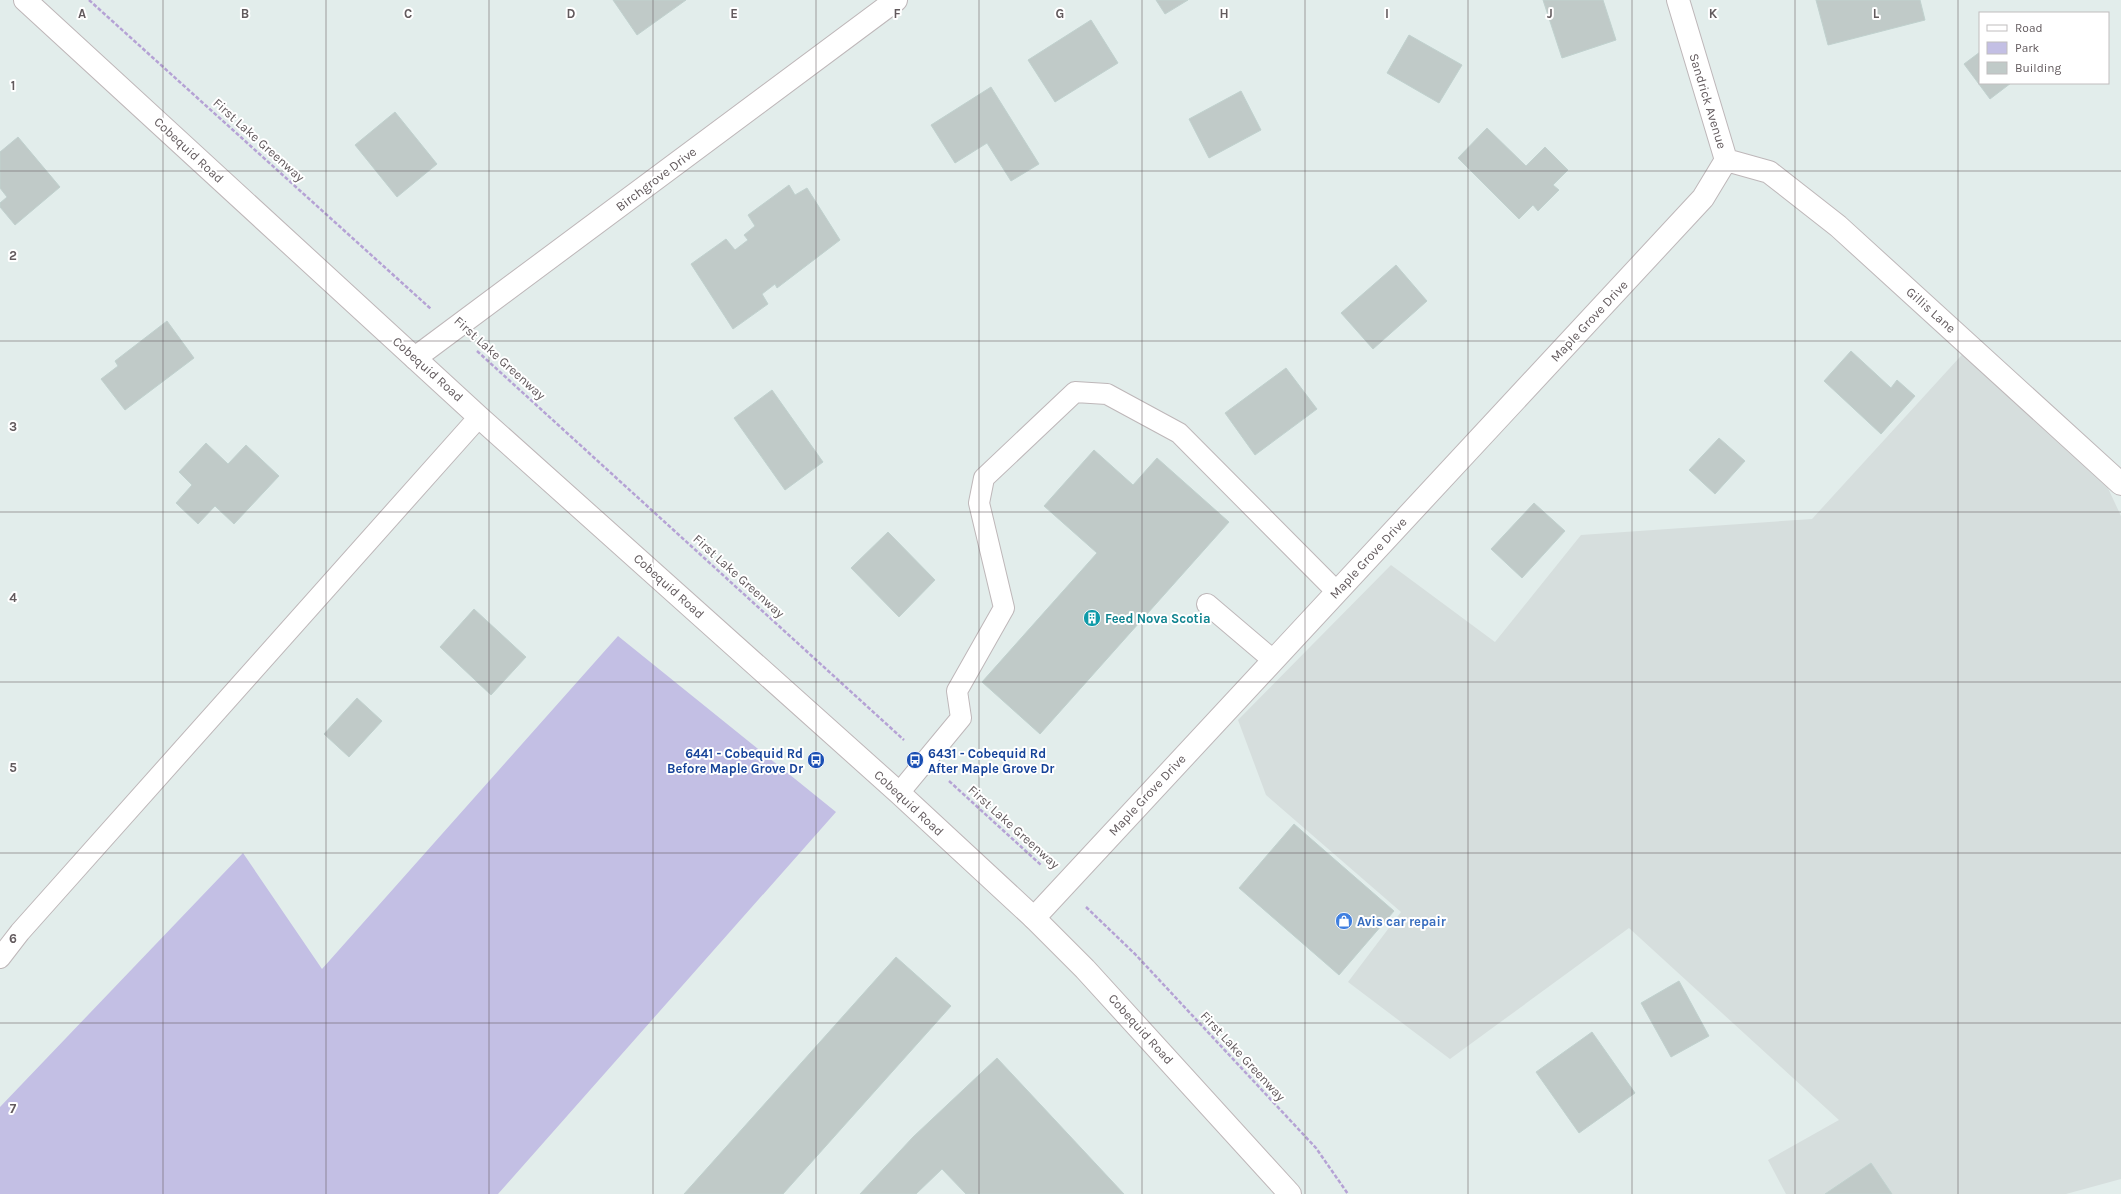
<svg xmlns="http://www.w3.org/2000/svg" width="2121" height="1194" font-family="Karla,sans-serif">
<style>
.industrial{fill:#d6dedd}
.green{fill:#c3bfe4}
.building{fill:#c0cac8;stroke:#c0d1ce}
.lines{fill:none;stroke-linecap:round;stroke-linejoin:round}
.service-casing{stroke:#beb7b9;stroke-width:22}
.minor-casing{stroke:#beb7b9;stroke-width:24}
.secondary-casing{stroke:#beb6b8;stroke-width:24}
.path{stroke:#b5a2d5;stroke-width:2.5;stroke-dasharray:4 2;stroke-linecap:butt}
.service{stroke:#fff;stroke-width:20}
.minor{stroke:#fff;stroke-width:22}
.secondary{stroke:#fff;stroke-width:22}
.grid{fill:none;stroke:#625a5d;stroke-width:1;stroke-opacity:0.55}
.labels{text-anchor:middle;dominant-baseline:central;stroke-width:4;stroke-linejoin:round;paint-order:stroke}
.street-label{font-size:13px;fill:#625a5d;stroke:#fff}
.culture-label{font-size:13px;font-weight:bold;fill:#0d838f;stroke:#fff;text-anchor:start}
.transit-label{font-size:13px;font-weight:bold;fill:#164399;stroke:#fff;text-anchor:end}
.shop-label{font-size:13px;font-weight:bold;fill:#366cbe;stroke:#fff;text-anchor:start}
.grid-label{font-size:13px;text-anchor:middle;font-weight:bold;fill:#625a5d;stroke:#fff;stroke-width:4;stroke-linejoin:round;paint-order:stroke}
</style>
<rect width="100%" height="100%" fill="#e2edeb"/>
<path class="industrial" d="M1969,347L2099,469L2121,516V1179L2066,1194H1786L1768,1160L1839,1120L1629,928L1450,1059L1348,982L1401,912L1266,795L1238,720L1391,565L1495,642L1581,535L1812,519Z"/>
<path class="green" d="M618,636L836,812L498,1194H0V1107L243,853L322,969Z"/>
<path class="building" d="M613,0H686L637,35Z
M1156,0H1188L1165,14Z
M1543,0H1603L1616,40L1562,58Z
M1816,0H1920L1925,20L1828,45Z
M1091,20L1118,63L1055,102L1028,60Z
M1409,35L1462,65L1439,103L1387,73Z
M1980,52V83H2011L1990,99L1964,64Z
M991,87L1039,164L1011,181L987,143L955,163L931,125Z
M1241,91L1261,130L1209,158L1189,119Z
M395,112L437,164L397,197L355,145Z
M1487,128L1526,166L1545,147L1568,170L1553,185L1559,190L1538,211L1533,205L1519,219L1458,158Z
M18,137L60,187L15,225L0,207V203L7,197L0,188V152Z
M789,185L795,195L807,188L840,240L777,288L775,284L762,294L768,304L733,329L691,264L726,239L735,250L748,240L744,235L755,226L748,215Z
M1396,265L1427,301L1373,349L1341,313Z
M167,321L194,358L125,410L101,379L118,366L115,361Z
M1851,351L1891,388L1897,380L1915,396L1881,434L1824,381Z
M1286,368L1317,409L1255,455L1225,413Z
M772,390L823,462L785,490L734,418Z
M1719,438L1745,461L1715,494L1689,470Z
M206,443L228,464L246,445L279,476L234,524L215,506L198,524L176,503L192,485L179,472Z
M1094,450L1133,485L1157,458L1229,522L1040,734L982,682L1097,553L1044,506Z
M1534,503L1565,531L1522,578L1491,549Z
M888,532L935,580L899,617L851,568Z
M474,609L526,657L491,695L440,647Z
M357,698L382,721L349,757L324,734Z
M1294,824L1394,911L1339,975L1239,888Z
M896,957L951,1006L783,1194H684Z
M1679,981L1709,1036L1671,1057L1641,1003Z
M1592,1032L1635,1093L1579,1133L1536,1072Z
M997,1058L1124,1194H966L942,1169L916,1194H860L913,1137Z
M1871,1163L1892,1194H1825Z"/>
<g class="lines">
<defs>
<path id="service" d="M1207,604L1273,660
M899,793L961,718L957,691L1004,608L979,503L984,478L1075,392L1107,394L1179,433L1337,592
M0,958L20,932L479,417"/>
<path id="minor" d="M1726,160L1769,172L1838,226L2121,484
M415,358L896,0
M1034,918L1703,198L1726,160L1678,0"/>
<path id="secondary" d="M25,0L479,417L899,793L1034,918L1085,969L1290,1194"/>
</defs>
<use href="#service" class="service-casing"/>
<use href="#minor" class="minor-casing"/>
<use href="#secondary" class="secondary-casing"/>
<path class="path" d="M89,0L431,309
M477,351L904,740
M949,781L1041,865
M1086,907L1135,954L1316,1148L1348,1194"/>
<use href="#service" class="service"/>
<use href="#minor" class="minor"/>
<use href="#secondary" class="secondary"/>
</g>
<path class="grid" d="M163,0V1194M326,0V1194M489,0V1194M653,0V1194M816,0V1194M979,0V1194M1142,0V1194M1305,0V1194M1468,0V1194M1632,0V1194M1795,0V1194M1958,0V1194M0,171H2121M0,341H2121M0,512H2121M0,682H2121M0,853H2121M0,1023H2121"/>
<defs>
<symbol id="building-disc" viewBox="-11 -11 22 22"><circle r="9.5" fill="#0f9aa8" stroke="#fff"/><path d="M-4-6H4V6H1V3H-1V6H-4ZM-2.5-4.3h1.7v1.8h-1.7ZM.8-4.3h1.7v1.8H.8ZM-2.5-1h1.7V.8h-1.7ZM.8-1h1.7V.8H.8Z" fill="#fff"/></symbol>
<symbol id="bus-disc" viewBox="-11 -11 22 22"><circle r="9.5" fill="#1a4fb4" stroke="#fff"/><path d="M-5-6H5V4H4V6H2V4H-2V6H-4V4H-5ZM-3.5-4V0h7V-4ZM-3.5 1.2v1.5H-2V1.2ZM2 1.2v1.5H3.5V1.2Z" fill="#fff"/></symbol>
<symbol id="shop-disc" viewBox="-11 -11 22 22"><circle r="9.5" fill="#3f7fe0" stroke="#fff"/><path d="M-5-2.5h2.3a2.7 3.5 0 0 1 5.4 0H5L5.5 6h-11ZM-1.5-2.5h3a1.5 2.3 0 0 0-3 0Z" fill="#fff"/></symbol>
</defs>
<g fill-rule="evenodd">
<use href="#building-disc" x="1082" y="608" width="20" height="20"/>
<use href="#bus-disc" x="806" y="750" width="20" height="20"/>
<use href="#bus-disc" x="905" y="750" width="20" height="20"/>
<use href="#shop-disc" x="1334" y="911" width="20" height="20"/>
</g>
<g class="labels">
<g class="street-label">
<text transform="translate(1708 101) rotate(73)">Sandrick Avenue</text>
<text transform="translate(259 140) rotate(42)">First Lake Greenway</text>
<text transform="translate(189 150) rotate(43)">Cobequid Road</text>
<text transform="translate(656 179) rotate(-37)">Birchgrove Drive</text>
<text transform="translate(1931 310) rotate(42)">Gillis Lane</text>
<text transform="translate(1589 321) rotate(-47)">Maple Grove Drive</text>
<text transform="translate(500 358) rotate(42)">First Lake Greenway</text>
<text transform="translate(428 369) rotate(42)">Cobequid Road</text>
<text transform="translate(1368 558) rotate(-47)">Maple Grove Drive</text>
<text transform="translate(739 576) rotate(42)">First Lake Greenway</text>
<text transform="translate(669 586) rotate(42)">Cobequid Road</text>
<text transform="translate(1147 795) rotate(-47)">Maple Grove Drive</text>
<text transform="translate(909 803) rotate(43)">Cobequid Road</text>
<text transform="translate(1014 827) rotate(42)">First Lake Greenway</text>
<text transform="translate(1141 1029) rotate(48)">Cobequid Road</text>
<text transform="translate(1243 1056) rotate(47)">First Lake Greenway</text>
</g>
<g class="culture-label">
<text x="1105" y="618">Feed Nova Scotia</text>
</g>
<g class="transit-label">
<text x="803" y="753">6441 - Cobequid Rd<tspan x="803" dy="15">Before Maple Grove Dr</tspan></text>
<text x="928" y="753" text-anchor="start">6431 - Cobequid Rd<tspan x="928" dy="15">After Maple Grove Dr</tspan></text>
</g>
<g class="shop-label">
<text x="1357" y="921">Avis car repair</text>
</g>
</g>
<g class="grid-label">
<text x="82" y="18">A</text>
<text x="245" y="18">B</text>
<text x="408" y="18">C</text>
<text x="571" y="18">D</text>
<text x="734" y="18">E</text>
<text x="897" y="18">F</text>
<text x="1060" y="18">G</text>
<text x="1224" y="18">H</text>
<text x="1387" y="18">I</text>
<text x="1550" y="18">J</text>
<text x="1713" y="18">K</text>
<text x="1876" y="18">L</text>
<text x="13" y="90">1</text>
<text x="13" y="260">2</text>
<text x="13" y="431">3</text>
<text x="13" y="602">4</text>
<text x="13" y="772">5</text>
<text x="13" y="943">6</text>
<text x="13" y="1113">7</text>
</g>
<rect x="1979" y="12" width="130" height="72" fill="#ffffff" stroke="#c0bdbe"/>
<rect x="1987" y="25" width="20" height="6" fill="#ffffff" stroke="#c0bdbe"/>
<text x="2015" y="32" font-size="12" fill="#625a5d">Road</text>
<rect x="1987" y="42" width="20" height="12" fill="#c3bfe4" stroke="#c0bdbe"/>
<text x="2015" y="52" font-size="12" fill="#625a5d">Park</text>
<rect x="1987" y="62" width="20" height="12" fill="#c0cac8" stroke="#c0bdbe"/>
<text x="2015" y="72" font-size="12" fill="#625a5d">Building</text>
</svg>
